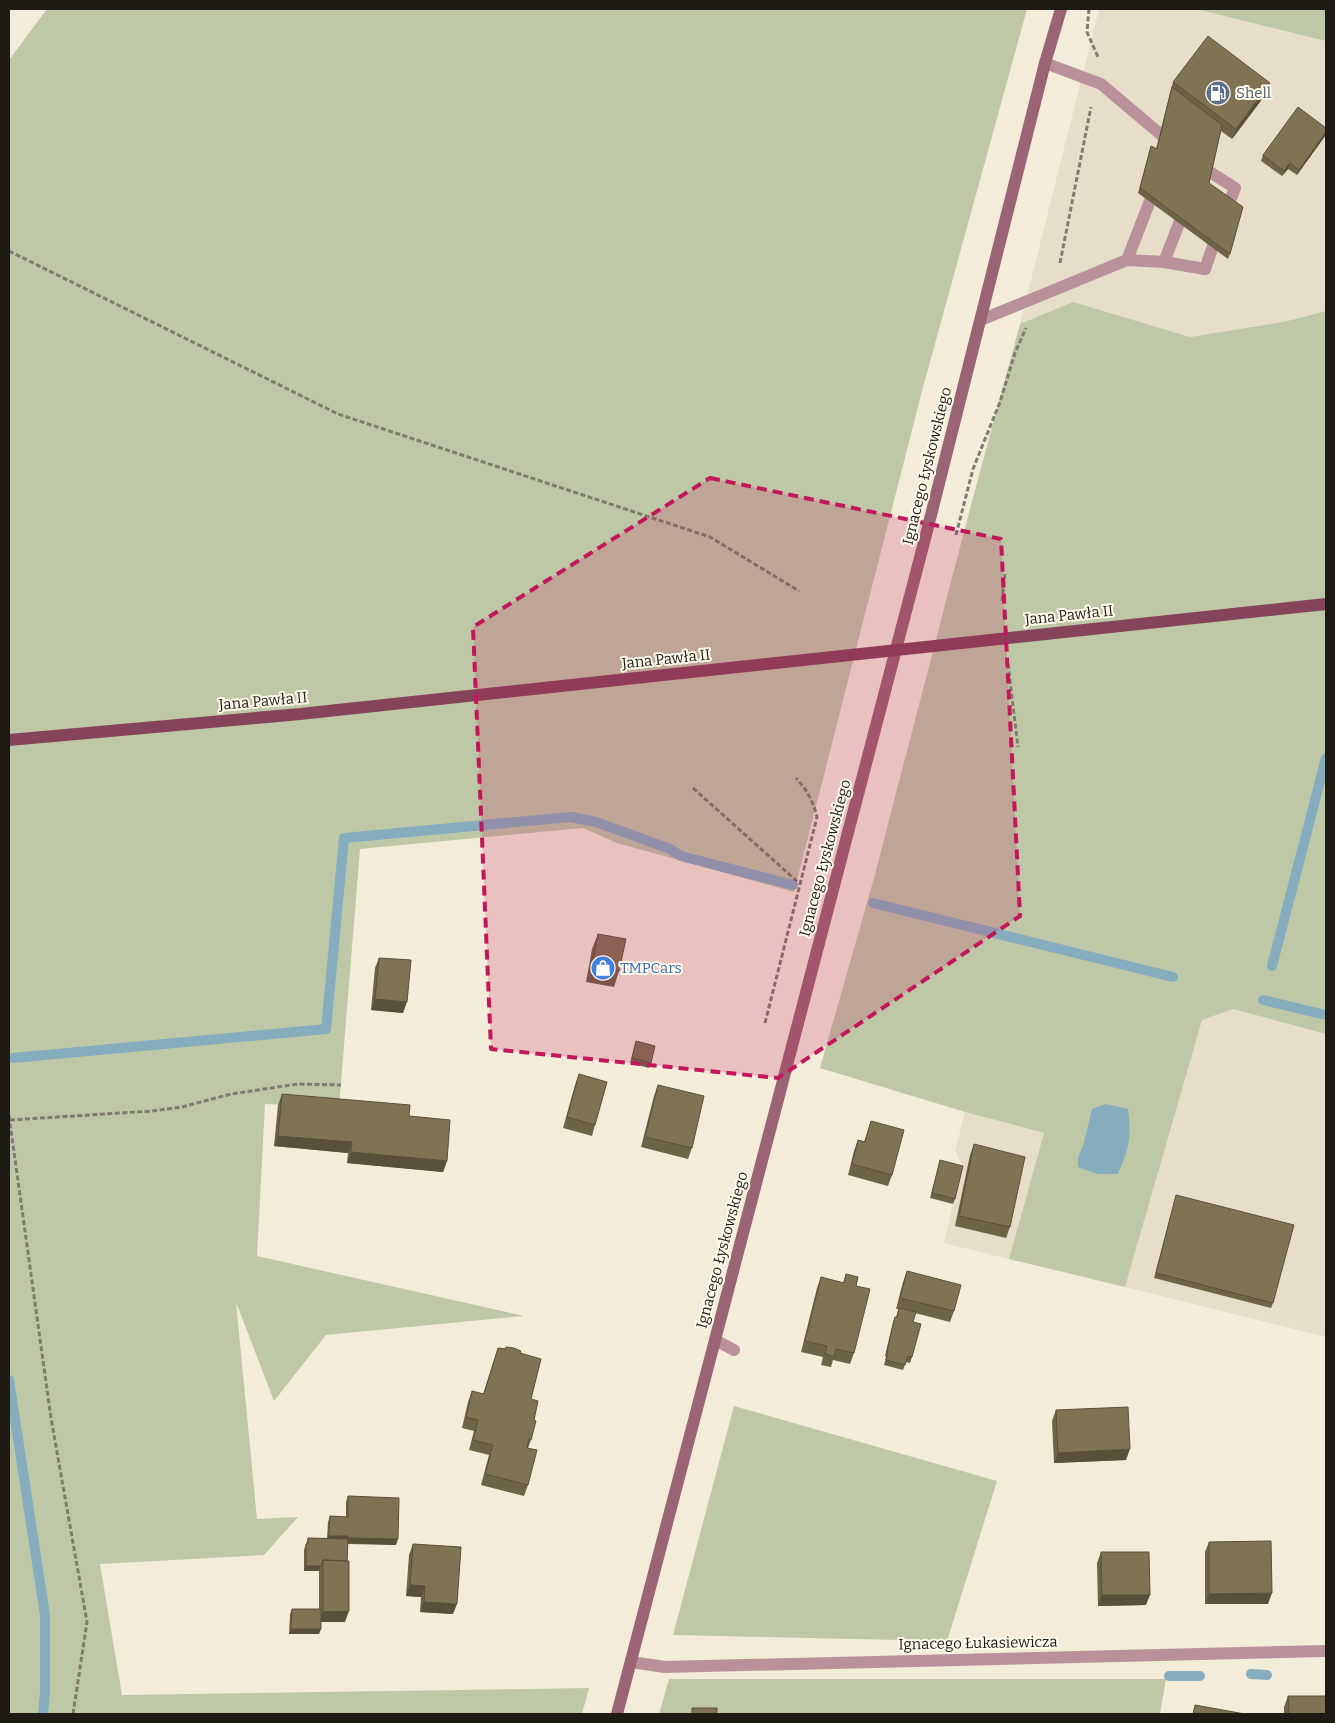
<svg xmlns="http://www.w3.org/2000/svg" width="1335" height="1723" font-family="Bitter,serif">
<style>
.commercial{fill:#e7dec9}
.green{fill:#bfc8a6}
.water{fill:#86adbe}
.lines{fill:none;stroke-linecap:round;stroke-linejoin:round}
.stream{stroke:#86adbe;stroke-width:10}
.path{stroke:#7f7b6e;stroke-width:3;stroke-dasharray:5 2.5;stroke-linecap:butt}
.lane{stroke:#b8919b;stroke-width:12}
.street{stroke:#b8919b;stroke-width:12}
.secondary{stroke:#9b6474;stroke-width:12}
.primary{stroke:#854459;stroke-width:12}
.wall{fill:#6d6347}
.shaded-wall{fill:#59503a}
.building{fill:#7f7353;stroke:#59503a}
.marked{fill:#c2185b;fill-opacity:0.2;stroke:#c2185b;stroke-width:4;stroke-dasharray:10 6;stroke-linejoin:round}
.labels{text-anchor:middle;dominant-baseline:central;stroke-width:4;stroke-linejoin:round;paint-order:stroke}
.service-label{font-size:15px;fill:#4e5e75;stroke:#fffaea;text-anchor:start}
.street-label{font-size:15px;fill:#1d1b14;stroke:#fffaea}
.shop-label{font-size:15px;fill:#366cbe;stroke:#fffaea;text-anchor:start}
</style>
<rect width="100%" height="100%" fill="#f3ecd9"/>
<path class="commercial" d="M1099,9H1196L1326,41V311L1283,322L1190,337L1073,303L1020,324Z
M1233,1009L1326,1034V1337L1125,1287L1201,1020Z
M965,1112L1044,1133L1009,1259L944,1243L962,1164L955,1151Z"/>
<path class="green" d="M47,9H1027L922,391L794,892L617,843L583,828L360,849L339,1107L265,1104L257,1256L524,1316L326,1335L274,1401L236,1302L257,1519L298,1517L264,1555L100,1564L122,1695L589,1688L582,1714H9V60Z
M1196,9H1326V41Z
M1073,302L1190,337L1283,322L1326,311V1034L1233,1009L1202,1020L1125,1287L1009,1259L1044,1133L965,1112L820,1068L874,878L971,505L1020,324Z
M734,1406L997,1481L947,1641L673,1635Z
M669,1679H1166L1160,1714H659Z"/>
<path class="water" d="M1106,1104L1128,1109C1132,1138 1129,1148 1118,1174H1097L1078,1167V1158L1084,1142L1092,1109Z"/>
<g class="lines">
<path class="stream" d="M873,903L1173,977
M1272,966L1326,758
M1263,1000L1326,1015
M13,1058L326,1029L344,838L571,817L596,822L670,849L681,856L793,885
M9,1380L45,1615V1692L43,1714
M1251,1674L1267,1675
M1169,1676H1200"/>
<path class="path" d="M1089,9L1087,32L1098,57
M9,251L338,414L710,537L799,591
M1060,263L1091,107
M956,535L973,469L1000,402L1015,353L1026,328
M1002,601L1005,574
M1008,664L1018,747
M693,788L800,884
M765,1023L817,817C813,801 807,790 796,778
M9,1116L51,1418L87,1622L73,1714
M10,1120L152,1111L182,1107L231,1094L298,1084L341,1085"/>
<path class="lane" d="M1045,63L1101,84L1172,144L1171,146
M1202,167L1235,188L1225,214
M1127,260L1164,262L1185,208
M1164,262L1205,269L1218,232
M981,320L1127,260L1155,188
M715,1340L734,1350"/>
<path class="street" d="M631,1662L665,1667L1326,1651"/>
<path class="secondary" d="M617,1714L927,531L1045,63L1061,9"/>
<path class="primary" d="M9,740L300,714L1326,604"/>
</g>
<path class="wall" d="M1173,82L1266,94L1232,139L1221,131L1209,183L1230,254L1228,259L1138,193L1151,146L1156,149L1170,93Z
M1326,128V134L1297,175L1288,169L1282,176L1261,161L1263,155Z
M598,934L619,971L614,987L586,982L592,949Z
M379,958L403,1013L371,1010L375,968Z
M636,1041L651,1063L649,1068L630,1063Z
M579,1074L595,1125L592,1136L563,1128L575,1085Z
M658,1085L692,1148L688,1159L641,1147L654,1096Z
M282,1094L409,1116L447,1161L443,1172L347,1163L348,1153L274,1146L278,1105Z
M871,1121L892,1175L888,1186L848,1175L854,1151L858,1140L864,1142Z
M974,1144L1010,1227L1006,1238L955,1226L970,1155Z
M940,1160L955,1199L953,1204L930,1198Z
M1176,1195L1273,1303L1271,1308L1154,1278Z
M907,1271L954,1311L950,1322L915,1313L913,1322L912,1357L910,1363L906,1362L903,1370L884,1365L886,1357L885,1356L893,1322L895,1317H896L899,1309H896L903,1282Z
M846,1274L856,1286L854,1353L850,1364L833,1360L831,1367L821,1365L823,1357L801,1352L817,1288L821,1277L843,1283Z
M498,1348L520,1353L531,1399L534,1420L531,1440L528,1448V1485L524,1496L481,1485L489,1455L469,1450L474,1431L462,1428L468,1402L472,1391L483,1394Z
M1056,1410L1126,1460L1054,1463L1052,1421Z
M348,1496L396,1545L348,1544L345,1622H321L319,1634H289L290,1614L292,1609H319V1571H304V1550L308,1538L327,1539L328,1522L330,1516L346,1517V1502Z
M1209,1542L1268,1604H1205V1552Z
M413,1544L453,1614L420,1612L421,1597L406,1596L409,1555Z
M1101,1552L1146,1605L1098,1606L1097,1563Z
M1288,1696L1326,1714H1284V1707Z"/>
<path class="shaded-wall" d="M1270,83L1266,94L1232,139L1236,129Z
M1326,132V135L1297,175L1299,170Z
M1290,163L1288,169L1282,176L1284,171Z
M375,999L407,1002L403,1013L371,1010Z
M278,1136L352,1142L348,1153L274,1146Z
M351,1152L447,1161L443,1172L347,1163Z
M1130,1449L1126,1460L1054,1463L1058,1453Z
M329,1536H348L346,1541H327Z
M348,1538L398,1539L396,1545L346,1543Z
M306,1566H321L319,1571H304Z
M410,1585L425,1586L421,1597L406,1596Z
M1272,1593L1268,1604H1205L1209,1594Z
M1102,1595H1150L1146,1605L1098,1606Z
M424,1602L457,1604L453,1614L420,1612Z
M349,1611L345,1622H319L323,1612Z
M291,1629H321L319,1634H289Z"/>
<path class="building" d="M1208,36L1270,83L1236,129L1173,82Z
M1172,87L1222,125L1209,183L1243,207L1230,254L1140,188L1151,146L1157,149Z
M1298,107L1326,128V132L1299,170L1290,163L1284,171L1263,155Z
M598,934L626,939L619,971L592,966Z
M379,958L411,960L407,1002L375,999Z
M636,1041L655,1046L651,1063L632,1058Z
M579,1074L607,1082L595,1125L567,1117Z
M658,1085L704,1096L692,1148L645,1137Z
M282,1094L410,1105L409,1116L450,1120L447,1161L351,1152L352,1142L278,1136Z
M871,1121L904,1130L892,1175L852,1164L858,1140L865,1142Z
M974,1144L1025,1157L1010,1227L959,1216Z
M940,1160L963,1166L955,1199L932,1193Z
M1176,1195L1294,1225L1273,1303L1156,1273Z
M907,1271L961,1285L954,1311L900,1298Z
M846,1274L858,1277L856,1286L870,1289L854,1353L836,1349L834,1357L825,1354L827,1346L805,1341L821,1277L844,1283Z
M899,1308L916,1312L913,1322L921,1324L912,1357L908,1356L905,1365L886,1360L888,1351H887L895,1317H897Z
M506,1347L514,1348L521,1351L520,1353L541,1359L531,1399L538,1401L534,1420L536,1421L531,1440L529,1439L527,1448L537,1450L528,1485L485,1474L493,1445L473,1440L478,1420L466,1417L472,1391L484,1394L498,1348L506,1349Z
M1128,1407L1130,1449L1058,1453L1056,1410Z
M348,1496L399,1498L398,1539L348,1538V1536H329L330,1516L348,1517Z
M308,1538L348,1539L347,1561L323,1560L321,1566H306V1544H308Z
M1271,1541L1272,1593L1209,1594V1542Z
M413,1544L461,1547L457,1604L424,1602L425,1586L410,1585Z
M1101,1552H1149L1150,1595H1102Z
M323,1560L349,1561V1611L323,1612Z
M292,1609H321V1629H291Z
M1288,1696H1326V1714H1289Z
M1195,1705L1245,1714H1193Z
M692,1708H717V1714H692Z"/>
<path class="marked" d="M710,478L1001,539L1020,916L778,1078L491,1049L473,627Z"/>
<defs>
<symbol id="fuel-disc" viewBox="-11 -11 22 22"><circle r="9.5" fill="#5c6f8a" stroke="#fffaea"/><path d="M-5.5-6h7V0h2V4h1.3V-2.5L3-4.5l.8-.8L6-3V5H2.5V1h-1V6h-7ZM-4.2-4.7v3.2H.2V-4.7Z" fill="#fff"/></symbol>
<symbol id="shop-disc" viewBox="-11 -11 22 22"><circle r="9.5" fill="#3f7fe0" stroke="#fffaea"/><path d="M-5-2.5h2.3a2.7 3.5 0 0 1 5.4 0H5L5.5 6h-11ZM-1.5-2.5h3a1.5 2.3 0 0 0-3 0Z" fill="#fff"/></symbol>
</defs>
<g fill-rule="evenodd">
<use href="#fuel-disc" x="1204" y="79" width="28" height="28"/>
<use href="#shop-disc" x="589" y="954" width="28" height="28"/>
</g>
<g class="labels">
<g class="service-label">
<text x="1236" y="93">Shell</text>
</g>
<g class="street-label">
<text transform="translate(927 466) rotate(-76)">Ignacego Łyskowskiego</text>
<text transform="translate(1069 615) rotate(-6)">Jana Pawła II</text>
<text transform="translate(666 659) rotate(-6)">Jana Pawła II</text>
<text transform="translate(263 701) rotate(-5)">Jana Pawła II</text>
<text transform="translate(825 858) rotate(-75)">Ignacego Łyskowskiego</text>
<text transform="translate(722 1250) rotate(-75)">Ignacego Łyskowskiego</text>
<text transform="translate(978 1643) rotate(-1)">Ignacego Łukasiewicza</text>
</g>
<g class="shop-label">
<text x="620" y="968">TMPCars</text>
</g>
</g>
<rect width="1335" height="1723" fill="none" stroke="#1d1b14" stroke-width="20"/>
</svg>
